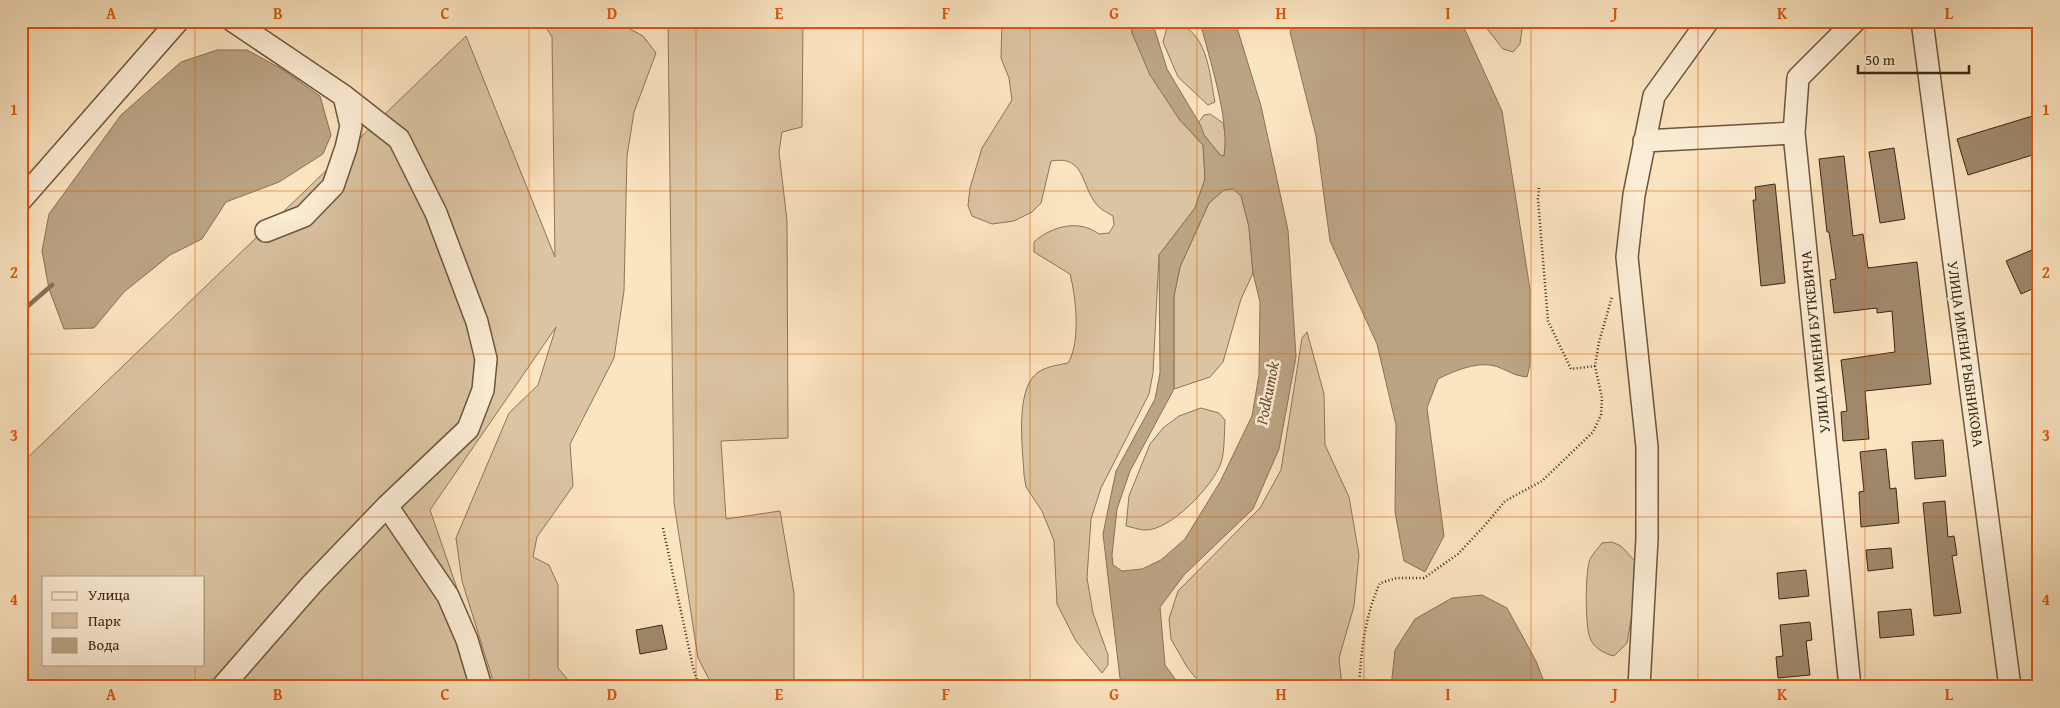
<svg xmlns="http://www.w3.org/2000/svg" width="2060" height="708" font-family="'Gentium Book Plus',serif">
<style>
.green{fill:#dbc4a2;stroke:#8c765a;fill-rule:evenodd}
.water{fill:#bba484;stroke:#897256;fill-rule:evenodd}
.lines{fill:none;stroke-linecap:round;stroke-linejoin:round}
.stream{stroke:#897256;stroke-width:4.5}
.building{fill:#a0896c;stroke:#3e2711}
.minor-casing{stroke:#6d563d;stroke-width:24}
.path{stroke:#3e2711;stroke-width:2.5;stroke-dasharray:1 2.5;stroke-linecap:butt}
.minor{stroke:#fcedd6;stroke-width:21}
.grid{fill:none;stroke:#e0560c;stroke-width:1;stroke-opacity:0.55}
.labels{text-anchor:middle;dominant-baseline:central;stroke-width:5;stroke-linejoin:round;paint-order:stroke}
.street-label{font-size:15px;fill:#3e2711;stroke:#fcedd6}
.water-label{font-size:16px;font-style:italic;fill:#644c34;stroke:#fcedd6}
.neatline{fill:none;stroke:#e0560c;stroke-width:2}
.grid-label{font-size:16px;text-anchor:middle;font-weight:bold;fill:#e0560c}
</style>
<rect width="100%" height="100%" fill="#fbe4c0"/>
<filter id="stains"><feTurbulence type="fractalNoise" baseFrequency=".004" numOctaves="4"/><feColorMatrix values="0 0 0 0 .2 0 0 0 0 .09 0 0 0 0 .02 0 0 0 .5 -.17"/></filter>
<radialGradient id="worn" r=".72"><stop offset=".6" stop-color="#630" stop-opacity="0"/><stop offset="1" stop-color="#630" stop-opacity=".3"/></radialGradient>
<path class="green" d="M542,21H615L643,36L656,53L634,112L627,156L624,291L614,358L570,444L573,486L537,537L533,557L549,565L558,585V668L574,687H495L462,581L456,538L509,413L538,385L556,327L430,510L491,687H21V464L466,36L555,257L552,37ZM44,577H204V664H44Z
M668,21H803L802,127L782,132L779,152L787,221L788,438L721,441L726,519L780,511L794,593V687H713L698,658L674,503Z
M1002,21H1130L1132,33L1179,119L1203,145L1205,179L1195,208L1159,255L1153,373L1149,394L1101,488L1091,519L1087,578L1093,613L1108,655V665L1102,673L1076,641L1057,604L1054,541L1042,511L1026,487L1024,475C1023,449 1013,383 1042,370C1049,366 1059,365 1068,363C1081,342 1076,297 1070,274L1034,252V242C1052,226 1079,219 1099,234L1109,233L1114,225L1113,216C1108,213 1100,209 1097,205C1080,185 1086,155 1051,161L1041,203L1032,212L1014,221L992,224L972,216L968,206L970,188L982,148L1012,100L1009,78L1001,58Z
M1481,21H1523L1520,44L1513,52L1503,49Z
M1168,24C1173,25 1183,25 1187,28C1209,44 1210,78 1215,102L1208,105L1178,77L1163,42Z
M1210,114L1223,123L1226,139L1224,156L1220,155L1204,135L1198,123L1204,115Z
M1233,188L1241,196L1249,227L1253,273L1241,299L1223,362L1210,377L1174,389V296L1180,267L1209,203L1224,190Z
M1307,332L1324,394L1325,445L1349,497L1359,555L1354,606L1339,658L1342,687H1203L1187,667L1171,639L1169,619L1178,591L1260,508L1281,470L1302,338Z
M1201,408L1219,413L1225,420C1224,434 1225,450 1221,463C1213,486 1170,531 1145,530C1139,530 1132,527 1126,526L1129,496L1150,444L1163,428L1179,416Z
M1612,542L1621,546L1635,561V596L1627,643L1614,656C1604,654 1593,647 1590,638C1585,626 1585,572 1590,559C1593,554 1598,548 1602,543Z"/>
<path class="water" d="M1130,21H1152L1167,69L1201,126L1204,135L1220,155L1224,156C1230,119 1209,59 1200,21H1235L1261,106L1288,230L1296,357L1279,449L1253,509L1184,575L1160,607L1165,665L1181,687H1121L1103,534L1116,471L1155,399L1160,373L1159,255L1195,208L1205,179L1203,145L1179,119L1150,75L1132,33ZM1233,189L1241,196L1249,227L1253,273L1260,302L1259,375L1252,416L1220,482L1185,539L1161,560L1142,569L1122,571L1113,565L1112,555L1117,509L1130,471L1174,389V296L1180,267L1209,203L1224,190Z
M1294,21H1461L1502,111L1530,289V365L1527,377C1512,375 1511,372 1498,367C1479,360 1454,371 1438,379L1427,408L1444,536L1425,572L1404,561L1395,512L1396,425L1377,344L1330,241L1316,136L1290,32Z
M217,50H247L280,68L320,96L331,135L323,154L279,182L226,202L202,239L170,255L124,292L94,328L64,329L49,289L42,251L49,214L121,115L181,62Z
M1482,595L1507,608L1536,661L1546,687H1391L1395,650L1415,619L1452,598Z"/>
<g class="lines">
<path class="stream" d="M21,312L52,285"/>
</g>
<path class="building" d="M2039,114V153L1968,175L1957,139Z
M1894,148L1905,219L1880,223L1869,152Z
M1844,156L1853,236L1863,234L1868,268L1917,262L1931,384L1865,391L1869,439L1843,441L1841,412L1847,411L1841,360L1895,352L1892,311L1877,313V308L1834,313L1830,280L1836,279L1829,232H1827L1819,159Z
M1775,184L1785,283L1761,286L1753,200H1756L1755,187Z
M2039,247V286L2021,294L2006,261Z
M1943,440L1946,476L1915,479L1912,442Z
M1886,449L1890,489L1896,488L1899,523L1861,527L1859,492L1864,491L1860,452Z
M1945,501L1948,537L1954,536L1957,555L1952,556L1961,613L1934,616L1923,503Z
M1891,548L1893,568L1868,571L1866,550Z
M1806,570L1809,596L1779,599L1777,573Z
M1911,609L1914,635L1880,638L1878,612Z
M1810,622L1812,640L1806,641L1810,675L1778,678L1776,657L1783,656L1780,625Z
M662,625L667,649L640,654L636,630Z"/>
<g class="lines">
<defs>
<path id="minor" d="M1922,21L2010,687
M1644,141L1794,133
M21,200L178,21
M266,231L304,216L333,186L346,148L351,126L344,96
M387,506L448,596L467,640L481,687
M222,687L311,585L387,506L468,429L483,390L486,359L477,322L436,213L399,139L344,96L233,21
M1639,687L1647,538V447L1627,257L1634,195L1654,96L1708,21
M1850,687L1794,133L1798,78L1855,21"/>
</defs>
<use href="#minor" class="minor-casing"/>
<path class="path" d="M1539,188L1538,199L1548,321L1571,369L1595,366
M663,528L693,667L699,687
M1359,687C1361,652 1365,615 1380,583L1397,578H1424L1458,554L1486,524L1505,501L1542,481L1593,432L1601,415L1602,398L1595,366L1599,342L1612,297"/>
<use href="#minor" class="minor"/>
</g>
<path class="grid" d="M195,21V577M362,21V687M529,21V687M696,21V687M863,21V687M1030,21V687M1197,21V687M1364,21V687M1531,21V687M1698,21V687M1865,21V687M21,191H2039M21,354H2039M21,517H2039M195,664V687"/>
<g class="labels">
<g class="street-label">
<text transform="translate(1815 342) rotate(-96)">УЛИЦА ИМЕНИ БУТКЕВИЧА</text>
<text transform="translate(1966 354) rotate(82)">УЛИЦА ИМЕНИ РЫБНИКОВА</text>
</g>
<g class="water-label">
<text transform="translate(1267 393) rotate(-79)">Podkumok</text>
</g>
</g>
<rect width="2060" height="708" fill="none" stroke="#fbe4c0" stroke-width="55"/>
<rect x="42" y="576" width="162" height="90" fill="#fcedd6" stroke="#b09e87"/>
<rect x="52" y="592" width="25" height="8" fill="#fcedd6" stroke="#b09e87"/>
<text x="88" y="600" font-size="15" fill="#3e2711">Улица</text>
<rect x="52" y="613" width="25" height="15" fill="#dbc4a2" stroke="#b09e87"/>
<text x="88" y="626" font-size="15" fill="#3e2711">Парк</text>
<rect x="52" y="638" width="25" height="15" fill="#bba484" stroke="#b09e87"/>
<text x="88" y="650" font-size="15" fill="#3e2711">Вода</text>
<path d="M1858 65v8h111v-8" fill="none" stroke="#3e2711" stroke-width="2.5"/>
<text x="1865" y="65" font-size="15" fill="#3e2711" stroke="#fcedd6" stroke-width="4" paint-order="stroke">50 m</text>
<rect x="28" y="28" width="2004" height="652" class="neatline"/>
<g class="grid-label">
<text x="111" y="19">A</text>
<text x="278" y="19">B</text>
<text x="445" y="19">C</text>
<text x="612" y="19">D</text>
<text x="779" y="19">E</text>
<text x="946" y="19">F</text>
<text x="1114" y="19">G</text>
<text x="1281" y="19">H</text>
<text x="1448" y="19">I</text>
<text x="1615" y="19">J</text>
<text x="1782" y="19">K</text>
<text x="1949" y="19">L</text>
<text x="14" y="115">1</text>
<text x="2046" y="115">1</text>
<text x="14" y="278">2</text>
<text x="2046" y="278">2</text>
<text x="14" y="441">3</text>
<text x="2046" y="441">3</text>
<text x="14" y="605">4</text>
<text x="2046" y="605">4</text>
<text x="111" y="700">A</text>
<text x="278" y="700">B</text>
<text x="445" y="700">C</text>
<text x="612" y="700">D</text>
<text x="779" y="700">E</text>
<text x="946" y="700">F</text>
<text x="1114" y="700">G</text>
<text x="1281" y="700">H</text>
<text x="1448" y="700">I</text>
<text x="1615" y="700">J</text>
<text x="1782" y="700">K</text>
<text x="1949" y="700">L</text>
</g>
<rect width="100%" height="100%" filter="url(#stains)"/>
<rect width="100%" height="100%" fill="url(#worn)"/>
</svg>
